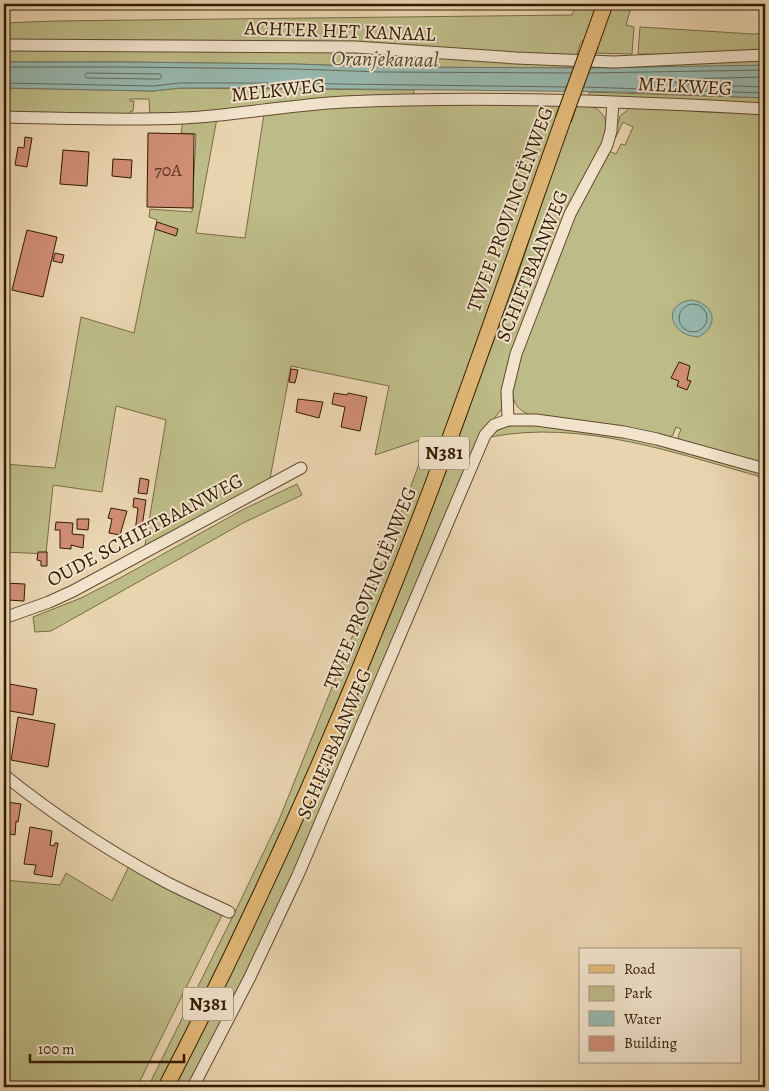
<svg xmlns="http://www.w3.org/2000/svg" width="769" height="1091" font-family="Alegreya,serif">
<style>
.green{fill:#bdbb87;stroke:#786b44}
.water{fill:#97b8af;stroke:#6f7969}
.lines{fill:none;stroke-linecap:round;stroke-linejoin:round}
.shore{stroke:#656a58;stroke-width:1}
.building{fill:#d08d76;stroke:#331b00}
.minor-casing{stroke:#60492c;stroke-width:13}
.major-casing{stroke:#331b00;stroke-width:17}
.minor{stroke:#f1e3cc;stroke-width:11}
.major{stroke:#e4ba78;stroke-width:15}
.major-bridge-casing{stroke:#331b00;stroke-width:17;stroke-linecap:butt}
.major-bridge{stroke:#e4ba78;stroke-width:15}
.labels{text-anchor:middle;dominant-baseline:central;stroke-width:4;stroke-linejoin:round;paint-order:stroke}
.number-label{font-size:18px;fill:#5a381e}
.shield{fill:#f1e3cc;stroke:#6c573d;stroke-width:1}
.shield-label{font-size:19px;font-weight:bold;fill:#331b00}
.street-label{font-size:20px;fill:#331b00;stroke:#f1e3cc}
.water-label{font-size:21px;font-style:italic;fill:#514a35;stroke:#f1e3cc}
</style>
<rect width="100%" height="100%" fill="#e9d4b0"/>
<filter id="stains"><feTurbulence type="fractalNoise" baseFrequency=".004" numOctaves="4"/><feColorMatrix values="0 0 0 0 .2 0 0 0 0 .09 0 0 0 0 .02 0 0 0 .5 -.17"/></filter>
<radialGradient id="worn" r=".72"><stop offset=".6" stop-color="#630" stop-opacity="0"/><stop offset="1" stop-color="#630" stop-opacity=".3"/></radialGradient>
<path class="green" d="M576,4H599L587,38L580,44L576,57L4,42V23L55,21L572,15Z
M610,4H632L626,25L634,27L632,54L593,53Z
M640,27L753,34L765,33V51L706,55L638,54Z
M4,48L343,50L574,65L571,68L380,67L296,64L123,62H4Z
M765,57V65L759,66L591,68L593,65Z
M8,88L153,91L180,88L414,90V98L150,116L149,99H130V101H134L133,111L130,112V117L4,113V95H8Z
M589,92L765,98V107L589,96Z
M560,103L555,118L557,122L469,367L377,612L278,842L160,1087H148L236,910L279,820L394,532L429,437L375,455L389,386L291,366L269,484L144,551L166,420L116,406L102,492L53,485L46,554L4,552V464L55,468L81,317L134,333L157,220L149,217L150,209L192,212L196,134L181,133L183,121L217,118L196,233L245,238L264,114L325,106Z
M577,104C596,106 606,110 607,131L506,380L502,408L494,419L297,867L191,1087H173L412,557L511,295L569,122L572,121Z
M630,108L765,111V467L682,443L678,437L681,429L676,427L673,435L666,440L528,414C508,406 512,387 515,369L567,229L609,151L616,154L621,144L625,145L633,127L623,122L616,137L614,136L620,116Z
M541,424L590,428L765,471V478C677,454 583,419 490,437C504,422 523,425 541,424Z
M297,484L302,495L243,523L51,631L35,632L33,617L81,598L120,578L244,509Z
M129,866L222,915L137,1087H4V880L60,885L66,873L112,901Z"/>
<path class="water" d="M4,62H123L296,64L380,67L591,68L765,65V98L624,92L264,88H180L153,91L4,88Z
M691,300C714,303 721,326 698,337C669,335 662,304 691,300Z"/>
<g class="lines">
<path class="shore" d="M4,67H123L295,69L380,72L571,73
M87,73L160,74L162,76L160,79H153L87,78L85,76Z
M589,73L765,70
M765,77L678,79L675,82L678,84L765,87
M4,83L153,86L180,83H264L566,87
M584,87L765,93
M679 318a14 14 0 1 1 28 0a14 14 0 1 1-28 0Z"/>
</g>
<path class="building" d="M148,133L194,134L193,208L147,207Z
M25,137L32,138L27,167L15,165L18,147L24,148Z
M63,150L89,152L87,186L60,184Z
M113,159L132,160L131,178L112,176Z
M157,222L178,229L176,236L155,229Z
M27,230L57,237L43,297L12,290Z
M55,253L64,255L62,263L53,261Z
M679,362L690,366L687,380L691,381L687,390L677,386L679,381L671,378Z
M291,369L298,370L295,383L289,382Z
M334,393L347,395L348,393L367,397L360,431L341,427L345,407L332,404Z
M298,399L323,402L319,418L296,412Z
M140,478L149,480L147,494L138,493Z
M134,498L146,500L142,527L136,526V524L138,508L133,507Z
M111,508L127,511L120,535L109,533L112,519L108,518Z
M77,519H89L88,530L77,529Z
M56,522L73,523L72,534L84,535L83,548L71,545V549L60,548V530H55Z
M38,552H47V566H41V561L37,560Z
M4,583L25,584L24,601L8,600L4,602Z
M4,683L37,689L33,715L4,710Z
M18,717L55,724L48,767L11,760Z
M6,802L21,804L18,822L16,821L15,835L4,833V814Z
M30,827L52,831L50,845L54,846L55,843H58L52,877L34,874L36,865L24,864Z"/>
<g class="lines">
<defs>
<path id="minor" d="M4,45L355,47L516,58L614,62L765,55
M4,117C64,118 124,121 184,118C237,115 290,105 344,102C485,96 625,101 765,109
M508,420L507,391L516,354L570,214L607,145L611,131L613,102
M4,618L49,602L73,591L301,468
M4,775C54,815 107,850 164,881C185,892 208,902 229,912
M193,1087L250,977L298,875L485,435L494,425L508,420H536L624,432L657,439L765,469"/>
<path id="major" d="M591,43L605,4
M166,1087C248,928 322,765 388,599C452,441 506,280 563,120"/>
</defs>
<use href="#minor" class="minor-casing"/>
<use href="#major" class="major-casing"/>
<use href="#minor" class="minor"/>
<use href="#major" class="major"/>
<defs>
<path id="major-bridge" d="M563,120L591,43"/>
</defs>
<use href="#major-bridge" class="major-bridge-casing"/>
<use href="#major-bridge" class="major-bridge"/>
</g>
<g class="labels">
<g class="number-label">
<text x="168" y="170">70A</text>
</g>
<g class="shield">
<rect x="419" y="436.5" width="50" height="33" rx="4"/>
<rect x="183" y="987.5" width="50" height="33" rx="4"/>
</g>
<g class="shield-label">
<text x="444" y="453">N381</text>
<text x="208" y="1004">N381</text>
</g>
<g class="street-label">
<text transform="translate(340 31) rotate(2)">ACHTER HET KANAAL</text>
<text transform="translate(685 86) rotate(3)">MELKWEG</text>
<text transform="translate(278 90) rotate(-6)">MELKWEG</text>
<text transform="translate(510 209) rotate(-70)">TWEE PROVINCIËNWEG</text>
<text transform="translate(532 266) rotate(-68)">SCHIETBAANWEG</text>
<text transform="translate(145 530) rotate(-28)">OUDE SCHIETBAANWEG</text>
<text transform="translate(370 588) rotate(-68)">TWEE PROVINCIËNWEG</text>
<text transform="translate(334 744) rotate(-67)">SCHIETBAANWEG</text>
</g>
<g class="water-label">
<text transform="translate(385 59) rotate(1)">Oranjekanaal</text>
</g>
</g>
<rect width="769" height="1091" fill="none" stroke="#e9d4b0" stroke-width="20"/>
<rect x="5" y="5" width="759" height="1081" fill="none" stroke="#331b00" stroke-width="2.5"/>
<rect x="10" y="10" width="749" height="1071" fill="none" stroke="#331b00"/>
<rect x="579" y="948" width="162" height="115" fill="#f1e3cc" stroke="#a5937a"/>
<rect x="589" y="965" width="25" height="8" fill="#e4ba78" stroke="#a5937a"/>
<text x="624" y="974" font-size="15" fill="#331b00">Road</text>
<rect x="589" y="986" width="25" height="15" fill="#bdbb87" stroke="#a5937a"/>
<text x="624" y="998" font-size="15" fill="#331b00">Park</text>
<rect x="589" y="1011" width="25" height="15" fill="#97b8af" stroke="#a5937a"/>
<text x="624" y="1024" font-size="15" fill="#331b00">Water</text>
<rect x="589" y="1036" width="25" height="15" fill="#d08d76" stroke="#a5937a"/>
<text x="624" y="1048" font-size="15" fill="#331b00">Building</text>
<path d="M30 1054v8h154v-8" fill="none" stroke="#331b00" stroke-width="2.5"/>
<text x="38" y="1054" font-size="15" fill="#331b00" stroke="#f1e3cc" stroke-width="4" paint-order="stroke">100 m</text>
<rect width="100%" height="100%" filter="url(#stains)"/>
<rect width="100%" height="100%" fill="url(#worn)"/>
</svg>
